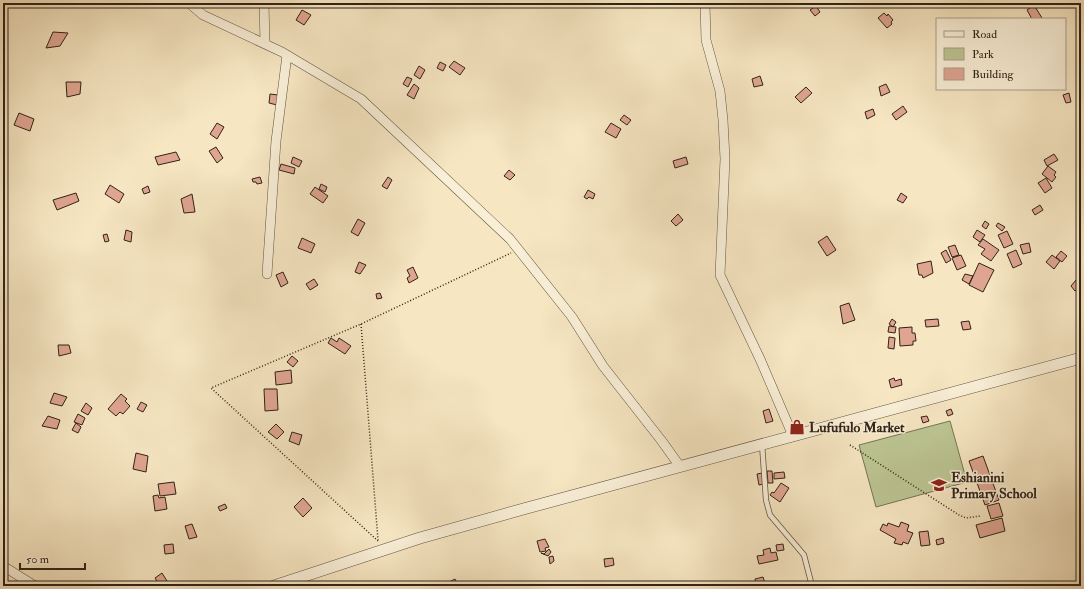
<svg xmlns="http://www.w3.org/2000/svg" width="1084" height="589" font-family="'IM FELL Double Pica',serif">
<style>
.green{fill:#bcc593;stroke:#767455}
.building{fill:#dfa591;stroke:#302317}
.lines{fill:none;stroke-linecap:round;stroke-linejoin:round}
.service-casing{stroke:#625442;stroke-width:6}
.minor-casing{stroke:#625442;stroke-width:10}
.tertiary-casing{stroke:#625442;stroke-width:12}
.path{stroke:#302317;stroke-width:1.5;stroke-dasharray:1 2;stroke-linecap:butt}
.service{stroke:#f9efd7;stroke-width:4.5}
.minor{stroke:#f9efd7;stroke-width:9}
.tertiary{stroke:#f9efd7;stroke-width:11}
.labels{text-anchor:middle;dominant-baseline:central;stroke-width:3;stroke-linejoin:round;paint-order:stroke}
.poi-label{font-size:14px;font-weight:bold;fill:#302317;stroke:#f9efd7;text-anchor:start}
</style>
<rect width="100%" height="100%" fill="#f6e6c2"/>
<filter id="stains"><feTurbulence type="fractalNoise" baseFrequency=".005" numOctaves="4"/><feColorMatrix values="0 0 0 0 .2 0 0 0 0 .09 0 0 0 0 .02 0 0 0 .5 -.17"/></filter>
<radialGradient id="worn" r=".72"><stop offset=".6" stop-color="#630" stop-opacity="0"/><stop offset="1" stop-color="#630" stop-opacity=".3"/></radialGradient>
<path class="green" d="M950,421L967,482L876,507L859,445Z"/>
<path class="building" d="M1034,5L1042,18L1041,19H1032L1027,10Z
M816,6L820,12L815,16L810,10Z
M302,10L311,15L304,25L296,20Z
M884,13L887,16L888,14L893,20L891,22L892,24L887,28L878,18Z
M53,32L68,33L60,46L46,48Z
M454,61L465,68L460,75L449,67Z
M440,62L446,65L443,71L437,68Z
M419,66L425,70L420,79L414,75Z
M760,76L763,85L754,87L752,79Z
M407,77L412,79L408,87L403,84Z
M66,82H81L80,94L67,97Z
M414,84L419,88L414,99L407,95Z
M886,84L890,92L881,96L879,87Z
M806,87L812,93L801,103L795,97Z
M1069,93L1071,102L1066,103L1063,95Z
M270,94L278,95L277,105L269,103Z
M903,106L907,112L896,120L892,114Z
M873,109L875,115L867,119L865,112Z
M19,113L34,119L30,131L14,125Z
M624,115L631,120L627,125L620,120Z
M217,123L224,127L217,139L210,134Z
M611,123L621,129L616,138L605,132Z
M216,147L223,158L217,163L209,151Z
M176,152L180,160L158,165L155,157Z
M1054,154L1058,160L1047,166L1044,160Z
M293,157L302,161L299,167L291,163Z
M686,157L688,164L675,168L673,161Z
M281,164L295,168L294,174L279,170Z
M1048,166L1056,172L1054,175L1056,177L1052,182L1042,174Z
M509,170L515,175L510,180L504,176Z
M260,177L262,183L257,184L256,182H253L252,179Z
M388,177L392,180L387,189L382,186Z
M1046,178L1052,188L1045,193L1038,183Z
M321,184L327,187L325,192L319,189Z
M110,185L124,194L119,203L105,194Z
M148,186L150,192L144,194L142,189Z
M315,187L328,196L323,203L310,194Z
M588,190L595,194L593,199L589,197L587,199L584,197Z
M76,193L79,201L57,210L53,200Z
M901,193L907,197L903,203L897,200Z
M192,194L195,212L184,213L181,199Z
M1040,205L1043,210L1035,215L1032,210Z
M678,214L683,220L676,226L671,221Z
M358,219L365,223L358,236L351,232Z
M985,221L989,224L986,229L982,226Z
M998,223L1005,227L1002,231L996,226Z
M126,230L132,232L131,242L124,240Z
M977,230L985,235L980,242L973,237Z
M1007,231L1013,244L1004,248L998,235Z
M107,234L109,241L105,242L103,235Z
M827,236L836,250L827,256L818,242Z
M302,238L315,244L311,253L298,248Z
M983,239L999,250L991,261L981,254L985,249L978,245Z
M1029,243L1031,252L1023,254L1020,245Z
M955,245L959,255L952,257L948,247Z
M946,250L951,260L946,263L941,253Z
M1016,250L1022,264L1013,268L1007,254Z
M1061,251L1067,256L1062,262L1056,257Z
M961,255L966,266L957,270L952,258Z
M1052,255L1060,261L1054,269L1046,262Z
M931,261L933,273L923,278L922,275H919L917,264Z
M359,262L366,265L360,274L355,272Z
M979,263L994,270L983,292L969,285Z
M413,267L418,278L409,283L407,278L410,276L407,270Z
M283,272L288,283L281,287L276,275Z
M965,274L973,276L969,284L962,280Z
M314,279L318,285L310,290L306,284Z
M1076,280L1081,285L1075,291L1071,286Z
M380,293L382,298L377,299L376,294Z
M849,303L855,320L843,324L840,306Z
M892,319L896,322L893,327L889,324Z
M938,319L939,326L926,327L925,320Z
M969,321L971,329L963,330L961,322Z
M889,326L896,327L895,333L888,332Z
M912,327V333H915L916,341H913V345L900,346L899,328Z
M889,337L895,338L894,349L888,348Z
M331,338L337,342L339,338L351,346L345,354L328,343Z
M58,345H69L71,353L59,356Z
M292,356L298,361L293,367L287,362Z
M291,370L292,383L276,385L275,372Z
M894,378L895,381L901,379L902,385L891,388L889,380Z
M264,389H277L278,410L265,411Z
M54,393L67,397L62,406L50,403Z
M121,394L127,399L125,401L130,406L123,414L120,412L116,416L108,409Z
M141,402L147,405L143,412L137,409Z
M86,403L92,408L88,415L81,411Z
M769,409L773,421L766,423L763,411Z
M951,409L953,414L948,416L946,411Z
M78,414L85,418L82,425L74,422Z
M48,416L60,420L57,429L42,426Z
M927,416L929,421L923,423L921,417Z
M76,423L81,427L78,433L72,430Z
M276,424L284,432L277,439L268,432Z
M292,432L302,435L299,445L289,441Z
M136,453L148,456L146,472L133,469Z
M983,456L999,500L985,505L969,461Z
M767,471H772L773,483H768Z
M784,472L785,478L774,479V473Z
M762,473L764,484L759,485L757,474Z
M174,482L176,494L160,496L158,484Z
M781,483L789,488L780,502L770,495L772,492L774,493Z
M158,495L159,498L165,497L167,509L155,511L153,496Z
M303,498L312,508L303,517L294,507Z
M999,503L1003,516L991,519L987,506Z
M225,504L227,508L220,511L218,507Z
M1002,518L1005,531L980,538L976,525Z
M901,522L909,525L907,531L913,533L908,544L903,542L902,545L894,543L896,539L880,530L883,524L887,526L888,523L899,527Z
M192,524L197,537L189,539L185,526Z
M928,531L930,545L921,546L919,532Z
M943,538L944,543L937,545L936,540Z
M545,539L549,547L545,548L546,551L540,552L537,541Z
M173,544L174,553L165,554L164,545Z
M783,544L784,550L777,551L776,545Z
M770,548L771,553L776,552L778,560L759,564L757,556L764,555L763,550Z
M549,549L551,552L548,556L541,553L544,554Z
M553,556L554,561L550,564L549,557Z
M613,558L614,565L605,567L604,559Z
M162,573L167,581L160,586L155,578Z
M763,577L766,586H756L755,579Z
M455,579L459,586H452L449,582Z
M438,581L439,586H426L436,583Z"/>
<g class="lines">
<defs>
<path id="service" d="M762,444L766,500L770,515L804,555L812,586"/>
<path id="minor" d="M189,3L203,15L282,52L361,99L510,239L572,317L603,366L661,440L679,465
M264,3L265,44
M705,3L706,40L720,91L723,120L725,159L720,275L760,359L793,436
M267,274L276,141L287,55
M3,566L35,586"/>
<path id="tertiary" d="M274,586L420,538L527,508L1081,358"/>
</defs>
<use href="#service" class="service-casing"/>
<use href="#minor" class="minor-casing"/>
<use href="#tertiary" class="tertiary-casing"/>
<path class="path" d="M361,324L378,540
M850,445L959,515L966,518L980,516
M378,541L211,388L361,324L511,253"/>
<use href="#service" class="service"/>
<use href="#minor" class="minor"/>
<use href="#tertiary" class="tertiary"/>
</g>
<defs>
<symbol id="shop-bare" viewBox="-9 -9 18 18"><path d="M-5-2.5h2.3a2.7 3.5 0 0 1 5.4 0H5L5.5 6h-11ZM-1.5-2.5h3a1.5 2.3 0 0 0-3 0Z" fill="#8f2418" stroke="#f9efd7" stroke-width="2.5" paint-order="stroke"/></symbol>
<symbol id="school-bare" viewBox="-9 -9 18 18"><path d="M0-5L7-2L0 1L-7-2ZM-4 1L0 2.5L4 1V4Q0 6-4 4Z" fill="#8f2418" stroke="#f9efd7" stroke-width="2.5" paint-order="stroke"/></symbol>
</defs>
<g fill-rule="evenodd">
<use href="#shop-bare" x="786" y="416" width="22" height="22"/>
<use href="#school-bare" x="928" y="474" width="22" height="22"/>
</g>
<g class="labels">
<g class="poi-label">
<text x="809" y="427">Lufufulo Market</text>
<text x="951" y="477">Eshianini<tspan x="951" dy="16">Primary School</tspan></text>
</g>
</g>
<rect width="1084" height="589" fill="none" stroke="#f6e6c2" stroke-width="16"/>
<rect x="4" y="4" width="1076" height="581" fill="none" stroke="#302317" stroke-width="2"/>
<rect x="8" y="8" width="1068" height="573" fill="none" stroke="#302317"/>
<rect x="936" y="18" width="130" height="72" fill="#f9efd7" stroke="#a99d8a"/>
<rect x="944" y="31" width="20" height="6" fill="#f9efd7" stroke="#a99d8a"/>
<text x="972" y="38" font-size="12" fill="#302317">Road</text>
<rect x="944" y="48" width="20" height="12" fill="#bcc593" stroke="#a99d8a"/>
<text x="972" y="58" font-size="12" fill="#302317">Park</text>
<rect x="944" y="68" width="20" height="12" fill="#dfa591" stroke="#a99d8a"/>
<text x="972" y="78" font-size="12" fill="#302317">Building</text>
<path d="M20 563v6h65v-6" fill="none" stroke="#302317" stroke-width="2"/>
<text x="26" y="563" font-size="12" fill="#302317" stroke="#f9efd7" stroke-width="3" paint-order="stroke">50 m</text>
<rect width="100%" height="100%" filter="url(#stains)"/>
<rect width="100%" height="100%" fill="url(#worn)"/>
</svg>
